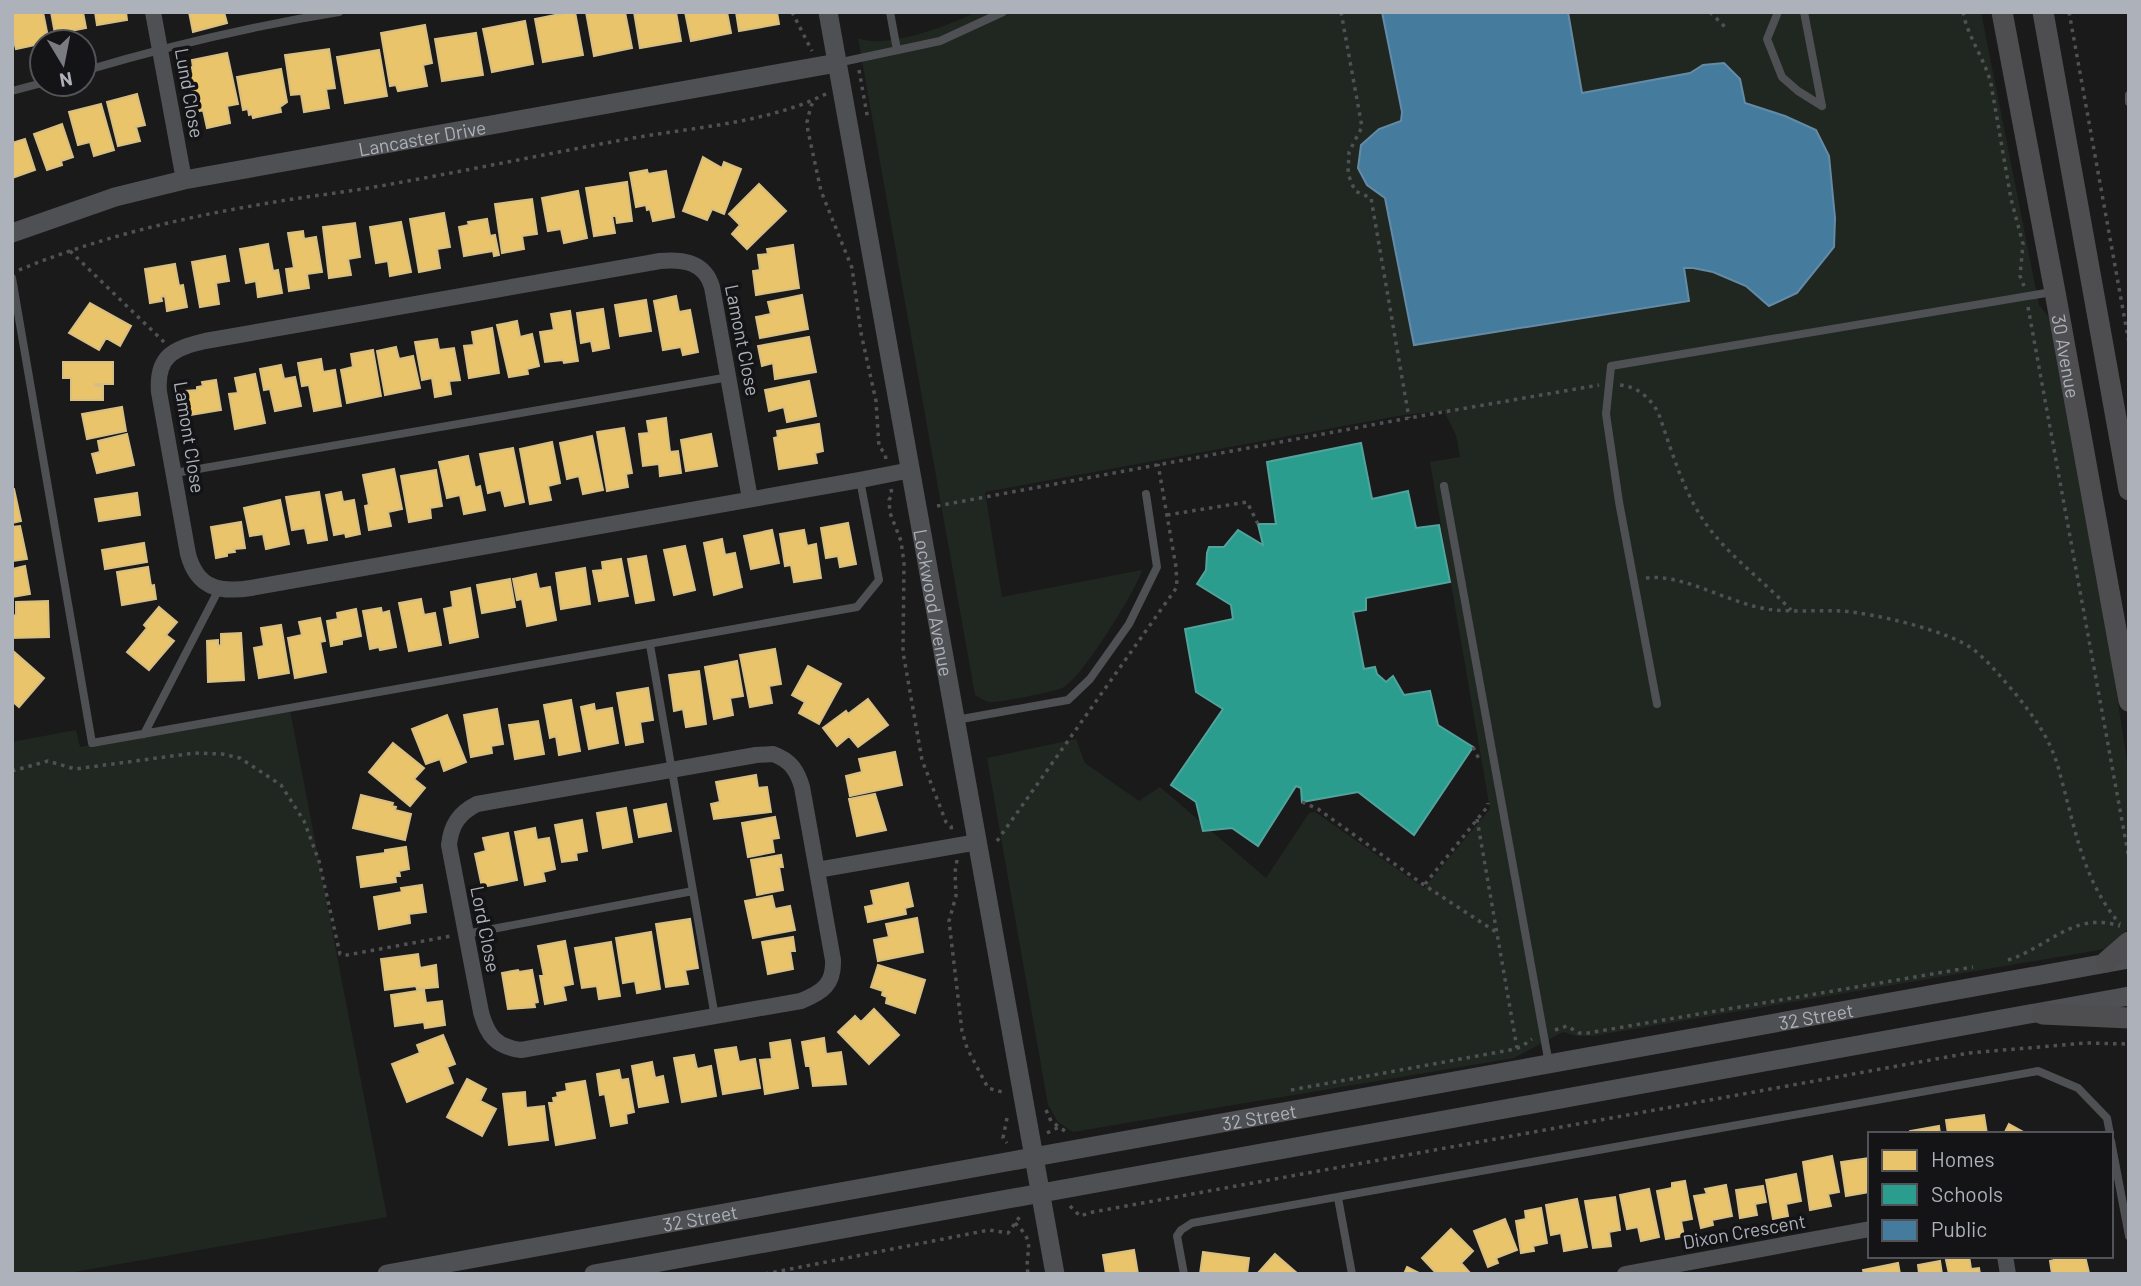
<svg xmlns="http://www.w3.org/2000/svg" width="2141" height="1286" font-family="Barlow,sans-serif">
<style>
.green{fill:#202721}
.homes{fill:#e9c46a;stroke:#d7be82;stroke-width:2}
.schools{fill:#2a9d8f;stroke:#51a39c;stroke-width:2}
.public{fill:#457b9d;stroke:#648ba6;stroke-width:2}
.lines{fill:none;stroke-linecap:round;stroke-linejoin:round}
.path{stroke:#505154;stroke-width:3.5;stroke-dasharray:3.5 5;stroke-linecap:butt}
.service{stroke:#4f5053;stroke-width:8}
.minor{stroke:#4f5053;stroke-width:16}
.tertiary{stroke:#4f5053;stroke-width:19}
.secondary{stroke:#4e4e51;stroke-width:21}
.labels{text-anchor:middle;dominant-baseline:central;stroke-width:7;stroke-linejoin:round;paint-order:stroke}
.street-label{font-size:19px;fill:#adb1ba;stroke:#141416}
</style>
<rect width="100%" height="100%" fill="#1a1a1a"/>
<path class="green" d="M977,12H1981L2039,305L2052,321L2106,624L2128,768V929L2105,949L1593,1036H1576L1563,1032L1514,1058L1073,1132L1058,1122L1048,1105L987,758L1076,739L1085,763L1139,801L1160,787L1266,878L1309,813L1315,812L1424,888L1490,809L1430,462L1460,457L1456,435L1444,411L1403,415L985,492L1002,597L1142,570C1136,591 1082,677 1064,687C1059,691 997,703 990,702C986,702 979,697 975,695L858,38C887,50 949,25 977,12Z
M290,710L387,1217L63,1274H12V742L76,730L80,747Z"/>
<path class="homes" d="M12,12H43L49,42L16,49L12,33Z
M51,12H83L86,28L55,34Z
M95,12H126L127,20L97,25Z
M189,12H224L227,23L193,32Z
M570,12H575L583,55L543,62L535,19Z
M586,12H625L632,48L594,56Z
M634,12H676L681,41L640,48Z
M685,12H727L731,33L691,41Z
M736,12H777L779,24L739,31Z
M525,21L533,64L492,72L483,29Z
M425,25L432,63L423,65L427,86L398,91L396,85L390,86L381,33Z
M476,33L483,75L442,81L435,39Z
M329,49L335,88L326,89L329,108L304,112L301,94L291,95L285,55Z
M379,50L387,96L345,103L337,57Z
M227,53L238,104L227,106L230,123L207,128L203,110L196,112L187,68L193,67L192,60Z
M281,69L287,102L280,107L281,112L253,118L252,114L249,115L248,109L243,110L237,77Z
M137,94L145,125L136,127L140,141L118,146L107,102Z
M101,104L114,150L94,156L90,142L78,145L69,112Z
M62,124L73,157L61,161L62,165L47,170L34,134Z
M25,139L35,170L12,178V143Z
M703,157L722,168L724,162L741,169L724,214L712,209L707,220L683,211Z
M647,170L648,174L666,171L674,217L653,221L650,209L647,210L646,205L636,207L630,173Z
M627,182L632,221L617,223L616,216H612L615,233L594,236L586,188Z
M759,184L786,211L747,249L732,234L740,225L729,214Z
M578,191L587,238L564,243L561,229L548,231L542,198Z
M532,199L537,234L522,236L524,249L502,253L495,204Z
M444,213L450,247L437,249L440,268L419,272L410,219Z
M487,219L490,236L495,235L499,255L494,256L493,251L464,256L459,227L469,225L468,222Z
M401,222L411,272L390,276L388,261L376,263L370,227Z
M355,223L360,257L348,259L351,275L329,278L323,227Z
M303,231L304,239L316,237L322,272L307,274L309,288L289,291L286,269L294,268L288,233Z
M268,244L273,271L278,270L282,293L258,297L256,281L246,283L240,249Z
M793,245L799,288L756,295L753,271L760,270L758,255L768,254L767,249Z
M225,256L229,281L216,283L219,304L200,307L192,262Z
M175,264L179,286L183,285L187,307L167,311L165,296L161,297L162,301L150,303L145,269Z
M802,295L808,329L760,338L756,317L771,314L768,302Z
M676,296L679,312L690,310L698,352L683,355L681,347L663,350L654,301Z
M646,300L651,331L620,336L615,305Z
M90,303L131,326L120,346L106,338L99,350L69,333Z
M603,309L609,348L593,351L591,341L581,343L577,313Z
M570,311L578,361L564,363L563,360L545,362L540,332L554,330L551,314Z
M517,321L520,337L532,334L539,366L527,369L528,374L509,377L497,325Z
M492,328L499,373L469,378L464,346L474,345L472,332Z
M809,337L816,372L775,379L773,363L762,366L758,346Z
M437,339L439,350L454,348L460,380L449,381L451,394L435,397L432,378L422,380L415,342Z
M396,347L399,359L413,356L420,388L385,395L377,351Z
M373,350L381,396L347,403L341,370L353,367L351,354Z
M321,359L323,372L335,370L341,406L314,411L309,385L302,386L298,363Z
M63,362H113V384H95V386H103V400H71V378H63Z
M281,365L284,379L295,377L301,406L275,411L270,389L264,390L260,369Z
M255,374L265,423L235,429L229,394L238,393L235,378Z
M216,380L221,410L190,415L186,391L197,390V387L203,386L202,382Z
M809,381L816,416L787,422L784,407L769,411L765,390Z
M122,407L126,431L87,439L82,414Z
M666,418L670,452L678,451L681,473L660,476L659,464L643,466L639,434L649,433L647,421Z
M819,424L823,451L815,453L817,463L779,469L774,438L778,437L777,431Z
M624,428L632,473L626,474L628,487L607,491L597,432Z
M127,434L134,465L97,473L92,454L100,452L98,441Z
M711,434L717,466L686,471L681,440Z
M592,436L603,490L583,494L579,476L567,479L560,443Z
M552,442L560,483L548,486L551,500L530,504L520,449Z
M513,448L524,502L505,506L501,490L488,493L480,454Z
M468,456L475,488L480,486L485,510L464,514L460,495L447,498L439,462Z
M394,469L402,509L388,512L391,526L369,530L365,506L369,505L363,475Z
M436,470L442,506L430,508L431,518L409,522L401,476Z
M12,489H14L21,521L12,523Z
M319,492L327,540L308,543L305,528L292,530L286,497Z
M341,492L343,502L354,500L360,534L346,537L345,533L334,535L326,495Z
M137,493L140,515L99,521L95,499Z
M280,500L289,544L266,549L263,534L250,536L244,508Z
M241,522L245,548L234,549L235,552L227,553V556L216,558L211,527Z
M848,523L856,564L840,567L838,556L826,558L821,528Z
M20,526L27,559L12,561V527Z
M772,530L779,563L751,569L744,536Z
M804,530L807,546L816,544L821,578L794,582L791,565L785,566L780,534Z
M722,539L725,555L735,553L742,587L714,595L704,543Z
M144,543L147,562L105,569L102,550Z
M685,546L695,590L674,595L664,550Z
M646,556L654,600L636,603L628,559Z
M621,559L628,596L599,601L593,571L603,570L602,562Z
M25,566L30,594L12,597V569Z
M148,567L151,586L154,585L156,599L122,605L117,572Z
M585,568L590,604L561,609L556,573Z
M536,574L539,589L550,587L556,620L527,626L522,599L517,600L513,579Z
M510,579L515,607L482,613L477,585Z
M470,588L478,637L450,643L444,609L453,607L451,592Z
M421,599L424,615L435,613L441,645L409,651L399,603Z
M48,601L49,637L12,638V616L16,615V602Z
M159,607L177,622L166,635L174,641L149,670L127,652L147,628L144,625Z
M381,608L382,613L389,611L396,647L380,650L379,647L370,649L363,611Z
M356,609L361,636L342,640V644L331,646L327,621L338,619L337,613Z
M320,618L325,641L320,642L326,672L295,678L288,638L302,635L299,622Z
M281,625L289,673L259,678L254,648L264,646L261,628Z
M241,633L244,680L208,682L207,641L218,640V646L221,645V634Z
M775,649L781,684L769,686L772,703L750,707L740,655Z
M12,650L44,678L19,707L12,701Z
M737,661L743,696L730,698L733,715L714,719L705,667Z
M808,666L841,684L819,724L799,713L805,702L792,695Z
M699,671L706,724L686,727L683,709L674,711L669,675Z
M648,688L653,720L640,722L643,742L626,745L617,693Z
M868,699L888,725L858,747L849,736L837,746L823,728L846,711L848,714Z
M571,700L580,751L559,755L556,736L550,738L544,705Z
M594,704L595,711L612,708L618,743L589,749L581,707Z
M497,709L503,744L491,746L492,753L471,757L464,715Z
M447,715L466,762L444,771L440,759L426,764L412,729Z
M538,721L544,754L515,759L509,725Z
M393,743L424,768L414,779L425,788L410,806L369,772Z
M895,752L902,785L850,796L846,776L862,772L859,759Z
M756,775L758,788L767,787L771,812L714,819L711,804L720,802L716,782Z
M875,794L886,830L857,836L849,799Z
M361,795L393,803L392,806L396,807L395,810L411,814L405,840L353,828Z
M666,804L671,831L639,837L634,810Z
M626,808L632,842L603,848L597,813Z
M775,817L779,838L772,839L774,852L748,857L742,823Z
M582,820L587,851L576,853L577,860L562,862L555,825Z
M535,828L537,840L549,838L555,869L543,872L545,881L525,885L515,832Z
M508,833L517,880L482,887L475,854L486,851L483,838Z
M406,847L409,869L399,871L400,876H395L396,882L361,887L357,857L385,853V850Z
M781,855L783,867H779L783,890L757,895L751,860Z
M908,883L913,906L905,908L906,914L868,922L865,907L874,905L871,891Z
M422,885L426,912L409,914L410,923L379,929L374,897L402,892L401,888Z
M772,896L775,909L790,906L795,930L753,938L745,901Z
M917,918L923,952L878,961L874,940L889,937L886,924Z
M690,919L698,968L685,970L688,984L666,987L656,924Z
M651,932L660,989L637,993L635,981L623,983L616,938Z
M793,937L795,951H790L793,969L768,974L762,942Z
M565,941L573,984L563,986L566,1000L545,1004L540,976H544L538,946Z
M611,942L620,996L599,999L597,986L582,988L575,948Z
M418,954L420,968L436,965L438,987L417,989L416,986L385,990L381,959Z
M878,965L925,980L915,1013L886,1003L887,997L882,995L883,991L871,987Z
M518,970L519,972L532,970L538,1002L534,1003L535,1007L508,1009L502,973Z
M424,990L426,1003L442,1001L445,1025L425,1028L424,1022L395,1026L391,995Z
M874,1009L899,1035L869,1064L838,1032L855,1016L861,1022Z
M443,1035L455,1064L447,1067L453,1083L407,1102L392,1064L420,1053L417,1045Z
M824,1038L826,1054L841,1052L846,1084L813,1086L810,1066H806L802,1042Z
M790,1040L798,1088L765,1094L760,1060L772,1059L770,1043Z
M736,1047L739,1062L755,1059L760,1088L723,1094L715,1050Z
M694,1055L697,1069L711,1066L716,1096L682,1102L674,1058Z
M652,1062L655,1078L663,1076L668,1102L639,1107L632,1066Z
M619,1070L621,1080L628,1079L634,1112L626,1114L627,1123L611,1126L605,1094L600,1095L597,1074Z
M467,1079L486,1089L480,1101L496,1109L482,1136L447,1117Z
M585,1081L595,1138L556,1145L549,1103H554L553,1098L558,1097L557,1093L567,1091L566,1084Z
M525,1092L526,1108L544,1106L548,1140L509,1145L503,1094Z
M1984,1115L1987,1134H1948L1946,1120Z
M2009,1124L2027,1134H2004Z
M1939,1126L1940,1134H1910V1131Z
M1832,1156L1839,1192L1828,1194L1831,1206L1810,1210L1803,1162Z
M1870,1158V1192L1846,1196L1841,1162Z
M1796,1174L1801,1201L1786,1204L1788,1216L1773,1219L1766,1180Z
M1685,1181L1692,1219L1681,1221L1684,1236L1666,1239L1657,1191L1672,1188V1183Z
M1726,1185L1732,1216L1712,1220L1713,1225L1701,1228L1694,1196L1707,1194L1705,1189Z
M1763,1186L1766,1202L1755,1204L1757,1215L1740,1218L1736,1190Z
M1649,1189L1659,1237L1641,1241L1638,1227L1627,1229L1620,1195Z
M1615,1197L1620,1230L1609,1232L1611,1246L1593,1248L1585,1201Z
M1577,1199L1587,1247L1564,1251L1561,1233L1551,1235L1546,1205Z
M1541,1208L1547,1243L1533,1246L1534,1251L1521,1253L1516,1221L1526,1219L1525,1211Z
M1505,1219L1517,1250L1496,1258L1498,1263L1488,1267L1474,1231Z
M1451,1229L1473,1251L1461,1263L1471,1274H1437L1422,1258Z
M1134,1250L1138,1274H1106L1103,1255Z
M1203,1252L1249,1258L1247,1274H1200Z
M1275,1254L1298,1274H1257Z
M1969,1256L1971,1269L1979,1268L1980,1274H1949L1946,1260Z
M2053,1256H2085L2089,1273L2052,1274L2050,1261L2054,1260Z
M1940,1261L1942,1274H1917L1919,1273L1918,1265Z
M1898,1263L1900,1274H1864L1863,1270Z
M1407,1267L1421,1274H1404Z"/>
<path class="schools" d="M1361,443L1372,499L1408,491L1416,528L1439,525L1450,582L1366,598V610L1353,612L1364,669L1375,667L1377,674L1386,682L1393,676L1404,695L1430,691L1438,725L1473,747L1414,835L1358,792L1302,802L1301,788L1296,786L1258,846L1232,828L1203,831L1196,802L1171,785L1223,709L1196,692L1185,629L1233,619L1231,605L1197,584L1206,570L1207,553L1209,547H1224L1238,530L1263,545L1258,524H1276L1267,462Z"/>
<path class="public" d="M1382,12H1568L1582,93L1690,73L1703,65L1724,63L1740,79L1745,103L1785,116L1816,130L1829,156L1835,218L1834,247L1797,293L1769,306L1746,286L1713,272L1693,268H1684L1689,301L1414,345L1385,198L1367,185L1358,168L1361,145L1379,129L1401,121L1402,112Z"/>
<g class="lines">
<path class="path" d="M792,12L812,51
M1341,12L1362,127L1349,152L1348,174L1355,191L1371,198L1409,418
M1710,12L1728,30
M1963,12C1968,38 1985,59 1991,84L2011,199L2023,244L2020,276L2024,286
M1970,12H1983
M2069,12L2129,343
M859,70L868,120
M826,94L815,99L811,106L807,122L808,131L821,191L852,268L861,333L876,401L879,447L885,453L886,460
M70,251L164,342
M19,270C97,238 180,218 263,204C296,198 330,194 363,189C450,174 536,156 622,140C686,128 753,125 813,100
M2028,307L2129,859
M1620,385C1638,387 1649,397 1658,412C1671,448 1682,489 1704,521C1727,555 1763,580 1791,610
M891,489L892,495L889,500L890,513L901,541L904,563L903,652L922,760L946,822L951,826L952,832
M937,506L1409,418L1599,385
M1167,515L1247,502L1258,524
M1646,578C1685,573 1732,606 1774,610C1796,612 1820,610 1842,611C1872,613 1951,631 1974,650C1989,662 2001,677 2014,692C2035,718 2052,741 2060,774C2075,828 2083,881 2120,924
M1473,747L1480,761
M12,771L48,761L75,769L195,753L222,754L240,758L281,785L304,821L319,861L340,954L347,955L451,936
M1302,802L1318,809L1424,885L1496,932
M1477,819L1517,1048
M997,841L1177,587L1176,567L1158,464
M957,860L955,872L956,896L949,921L962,1031L967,1048L988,1088L1002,1092
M1425,884L1488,806V803
M2008,960C2049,947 2073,911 2120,926
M1555,1030L1567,1026L1579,1033H1588L1973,967
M1291,1090L1510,1050L1521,1047L1532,1039
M1046,1110L1051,1121L1059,1127
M1007,1118L1003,1138L1007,1143
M1047,1133L1059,1127L1068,1133
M1070,1206L1080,1216L1093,1212L1969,1053L2086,1043L2129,1044
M1015,1223C1038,1245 1024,1249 1028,1274
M765,1274L989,1230L1008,1233L1021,1215"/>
<path class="service" d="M890,12L897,50
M1778,12L1767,39L1782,77L1798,91L1822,106
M1804,12L1822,106
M837,63L940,41L1003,12
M84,71C168,46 252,26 339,12
M12,91L42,83
M2129,95V102
M12,278L92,743L857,607L879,580L860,480
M175,473L729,377
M1444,486L1549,1064
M650,645L715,1017
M1657,704L1619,502L1606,414L1611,366L2052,292
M956,720L1068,700L1090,679L1129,624L1157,567L1146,494
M144,734L219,589
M466,934L693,891
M2111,1141L2129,1236
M1338,1198L1352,1274
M1184,1274L1177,1236L1181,1230L1192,1223L2038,1071L2078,1088L2107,1118L2110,1134"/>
<path class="minor" d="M153,12L184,180
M750,499L712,287C705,262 683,259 660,261L205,341C174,348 156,356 159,392L188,554C197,588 219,593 251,588L860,480L911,470
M773,754C790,760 797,770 802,787L833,960C834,984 823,992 801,1001L521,1050C496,1047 487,1035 481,1012L449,845C451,825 459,813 477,804L756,755Z
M817,870L978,842
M2005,1256L2008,1274
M1625,1274L1870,1229"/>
<g class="tertiary">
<path id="s1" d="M828,12L1055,1274"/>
<path id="s2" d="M12,233L115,197L184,180L837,63"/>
<path id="s3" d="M387,1274L2129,959"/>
<path d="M594,1274L2129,996"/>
</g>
<g class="secondary">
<path id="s4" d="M2002,12L2055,292L2129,701"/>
<path d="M2043,12L2129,490"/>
<path d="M2106,962L2129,942"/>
<path d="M2042,1014L2129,1018"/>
</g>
</g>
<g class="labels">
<g class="street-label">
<text transform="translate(190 93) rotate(80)">Lund Close</text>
<text stroke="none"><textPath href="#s2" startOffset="422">Lancaster Drive</textPath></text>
<text transform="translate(743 340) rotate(79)">Lamont Close</text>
<text stroke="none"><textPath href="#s4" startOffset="350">30 Avenue</textPath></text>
<text transform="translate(190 437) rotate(81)">Lamont Close</text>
<text stroke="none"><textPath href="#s1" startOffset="600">Lockwood Avenue</textPath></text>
<text transform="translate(486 929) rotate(79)">Lord Close</text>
<text stroke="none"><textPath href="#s3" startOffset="1452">32 Street</textPath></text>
<text stroke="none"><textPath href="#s3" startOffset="886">32 Street</textPath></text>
<text stroke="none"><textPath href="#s3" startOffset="318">32 Street</textPath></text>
<text transform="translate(1744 1231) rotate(-10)">Dixon Crescent</text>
</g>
</g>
<rect width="2141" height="1286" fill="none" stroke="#adb1ba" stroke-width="28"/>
<rect x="1868" y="1132" width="245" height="126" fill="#141416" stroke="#515358" stroke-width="2"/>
<rect x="1882" y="1150" width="35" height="21" fill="#e9c46a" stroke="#515358" stroke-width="2"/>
<text x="1931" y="1167" font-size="21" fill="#adb1ba">Homes</text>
<rect x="1882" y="1184" width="35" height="21" fill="#2a9d8f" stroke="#515358" stroke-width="2"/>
<text x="1931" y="1202" font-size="21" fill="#adb1ba">Schools</text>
<rect x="1882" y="1220" width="35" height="21" fill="#457b9d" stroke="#515358" stroke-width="2"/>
<text x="1931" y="1237" font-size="21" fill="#adb1ba">Public</text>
<g transform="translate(63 63) rotate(170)"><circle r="33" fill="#141416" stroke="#515358" stroke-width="2"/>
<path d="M0-5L12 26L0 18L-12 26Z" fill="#7a7c82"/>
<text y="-10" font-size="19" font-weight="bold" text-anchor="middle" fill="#adb1ba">N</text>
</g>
</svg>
